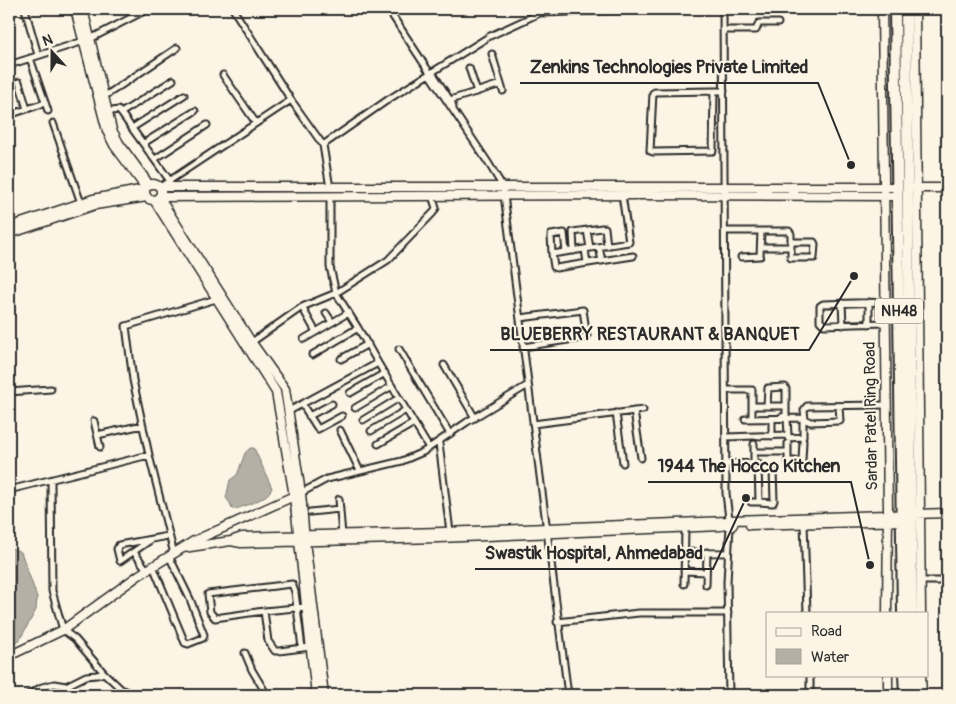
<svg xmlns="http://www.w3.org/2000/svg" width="956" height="704" font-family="Pangolin,sans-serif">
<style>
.water{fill:#b4b0a5;stroke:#7d7b74}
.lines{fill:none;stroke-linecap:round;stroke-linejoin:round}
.street-casing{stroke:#2b2b2b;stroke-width:9}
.secondary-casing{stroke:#2b2b2b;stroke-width:11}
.highway-casing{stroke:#2b2b2b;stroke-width:14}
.street{stroke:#fcf5e5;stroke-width:5}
.secondary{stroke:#fcf5e5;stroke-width:8}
.highway{stroke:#fcf5e5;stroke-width:10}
.labels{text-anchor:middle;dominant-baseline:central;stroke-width:4;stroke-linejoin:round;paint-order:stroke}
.shield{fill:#fcf5e5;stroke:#6a6863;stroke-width:1}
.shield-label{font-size:15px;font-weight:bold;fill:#2b2b2b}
.street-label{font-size:16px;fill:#2b2b2b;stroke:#fcf5e5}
.leader{fill:none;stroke:#2b2b2b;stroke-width:2}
.callout-dot{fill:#2b2b2b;stroke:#fcf5e5;stroke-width:2}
.callout-label{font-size:18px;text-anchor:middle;font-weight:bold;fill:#2b2b2b;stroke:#fcf5e5;stroke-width:4;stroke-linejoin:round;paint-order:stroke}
</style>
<rect width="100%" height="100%" fill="#fcf5e5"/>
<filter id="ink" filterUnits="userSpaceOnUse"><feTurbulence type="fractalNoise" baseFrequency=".02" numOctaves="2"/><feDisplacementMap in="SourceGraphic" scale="10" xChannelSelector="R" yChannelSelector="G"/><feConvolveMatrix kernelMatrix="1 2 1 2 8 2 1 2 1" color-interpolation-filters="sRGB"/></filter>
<g filter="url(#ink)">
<path class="water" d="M250,448H254L272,488C268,499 247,505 236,509H232L230,503L226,498L230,480L237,475L245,453Z
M9,547L21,552L37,597L36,610L19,641L9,645Z"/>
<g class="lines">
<defs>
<path id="street" d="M25,9L38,55
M388,9L430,73
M540,9L541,12L544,13L645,9
M723,9L726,493L729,519
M723,30H756L759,23H778
M492,54L503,91
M30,58L48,111
M9,65L90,39L148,9
M469,68L477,92
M432,72L452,103L453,108
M429,74L489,164L503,187L568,695
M223,75L256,123
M19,82L27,109
M714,91L713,151L653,152L650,151L653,93L655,92L714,91H724
M102,98L177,48
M291,100L323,145L330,188
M450,100L501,84
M107,112L118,110L121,113
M9,115L45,103
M53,123L81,203
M132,128L184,95
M144,143L195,111
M323,145L389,99L490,36L542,12
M155,159L207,125
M170,181L121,113L173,80
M160,187L291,100L233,9
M622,195L629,242L552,254L554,267L556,268L633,256
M605,228L607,246
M587,230L590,248
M725,231H789L791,234V258H814L815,244L814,242H791
M599,247L602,261
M761,247H791
M585,249L587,263
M574,251L573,232L602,228
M552,254L551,235L564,233L566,252
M741,257L760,256L761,231
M869,302V324
M885,302L823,304L820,306V321L824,325L885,323
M842,303L843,325
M302,307L316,332
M326,313L332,322
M520,318L583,310L587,337L523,347
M304,339L348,313
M252,342L302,307L336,293L330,267V196
M399,349L450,434
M312,355L358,328L336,293L388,260L433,213L436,208L432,196
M341,359L368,344
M378,363L429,448
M444,365L475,418
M726,390H752V417
M9,392L51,389
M350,393L385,373
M302,404L318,429L342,416
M752,406H786V416L781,417
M767,406L768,388L785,387L786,389V406
M839,406L840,421L810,422L805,419L804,410L807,406L886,405
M355,408L392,386
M289,411L378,363L358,328
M634,411L641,458
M616,413L623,463
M309,416L332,404
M787,418L788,435
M363,420L399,398
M94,421L100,447
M533,424L643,410
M340,430L360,471
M371,431L406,410
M97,435L143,425
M772,436V419
M726,437L788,435V438L803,437V418L745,419
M439,443L450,532
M378,444L414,423
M754,452H788V461H802L803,441
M788,452V443
M149,455L133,380L126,326L216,299
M754,463V444
M726,464L758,463L759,502H751
M759,469L773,470L774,501L773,503L759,502
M9,490L149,455L174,554
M299,494L327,479L402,461L423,452L467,422L528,385
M339,499L342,535
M310,512L340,509
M804,523L807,613
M152,539L120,561L117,549L119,545L168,536
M134,552L147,570
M685,552L728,553
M153,566L185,643L188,644L203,638L204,635L190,599L169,556
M684,571L706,572
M921,581H947
M684,584L685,528
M706,585L707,552
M264,611L306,607
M557,622L639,613H728
M302,648L295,592L292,584L208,594L210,612L215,618L264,611L268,641L275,651H279L311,647
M245,653L252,670L267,695
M104,673L121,689L134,695
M810,675V695
M28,695L42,687L54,684L66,686L86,676L97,675L104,673L75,639L63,630L52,591L51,480
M308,695L316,693
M729,695L727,582L730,526"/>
<path id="secondary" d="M75,9L107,131L114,145L146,188
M83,9L112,130L119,143L146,180
M882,9L888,514L887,613
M915,9L921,613
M145 192a8 8 0 1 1 16 0a8 8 0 1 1-16 0Z
M160,187H897
M914,188H947
M159,197L643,195L898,196
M159,197L250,340L285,389L301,493L305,541L324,695
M154,200L276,392L294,496L316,695
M9,227L93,199L145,189
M9,234L95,205L147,197
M726.5 523a3.5 3.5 0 1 1 7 0a3.5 3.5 0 1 1-7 0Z
M732,520L947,513
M750,525L905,521
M231,541L241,543L439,538L721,526
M183,548L231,541L242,537L443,532L727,521
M9,656L63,630L139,575L194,541L294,496
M888,675V695
M921,675L922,695"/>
<path id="highway" d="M895,9L903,613
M906,9L912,613
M904,675L905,695
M913,675V695"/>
</defs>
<use href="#street" class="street-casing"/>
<use href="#secondary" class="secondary-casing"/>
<use href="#highway" class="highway-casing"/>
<use href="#street" class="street"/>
<use href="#secondary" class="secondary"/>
<use href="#highway" class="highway"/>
</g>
</g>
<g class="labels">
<rect class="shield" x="875" y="298.5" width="48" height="25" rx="4"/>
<g class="shield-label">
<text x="899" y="311">NH48</text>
</g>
<g class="street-label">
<text transform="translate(871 416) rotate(-91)">Sardar Patel Ring Road</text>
</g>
</g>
<path class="leader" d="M851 165L818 83H520M854 276L809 350H490M870 565L851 482H648M746 498L713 569H475"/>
<g class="callout-dot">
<circle cx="851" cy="165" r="5"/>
<circle cx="854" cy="276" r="5"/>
<circle cx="870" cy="565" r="5"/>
<circle cx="746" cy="498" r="5"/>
</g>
<g class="callout-label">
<text x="669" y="73">Zenkins Technologies Private Limited</text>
<text x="650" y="340">BLUEBERRY RESTAURANT &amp; BANQUET</text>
<text x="749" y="472">1944 The Hocco Kitchen</text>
<text x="594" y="559">Swastik Hospital, Ahmedabad</text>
</g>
<rect width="956" height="704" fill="none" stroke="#fcf5e5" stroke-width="30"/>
<rect x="15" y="15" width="926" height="674" fill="none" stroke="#2b2b2b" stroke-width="2" filter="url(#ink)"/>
<rect x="766" y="612" width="162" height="65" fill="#fcf5e5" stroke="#a8a49b"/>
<rect x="776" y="628" width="25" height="8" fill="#fcf5e5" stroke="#a8a49b"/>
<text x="811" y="636" font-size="15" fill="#2b2b2b">Road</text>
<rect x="776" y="649" width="25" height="15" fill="#b4b0a5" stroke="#a8a49b"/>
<text x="811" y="662" font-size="15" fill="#2b2b2b">Water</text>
<g transform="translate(52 52) rotate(339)" stroke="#fcf5e5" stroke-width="4" paint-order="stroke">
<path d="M0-4L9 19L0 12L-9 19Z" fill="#2b2b2b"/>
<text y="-8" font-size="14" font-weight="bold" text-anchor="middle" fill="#2b2b2b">N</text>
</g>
</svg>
